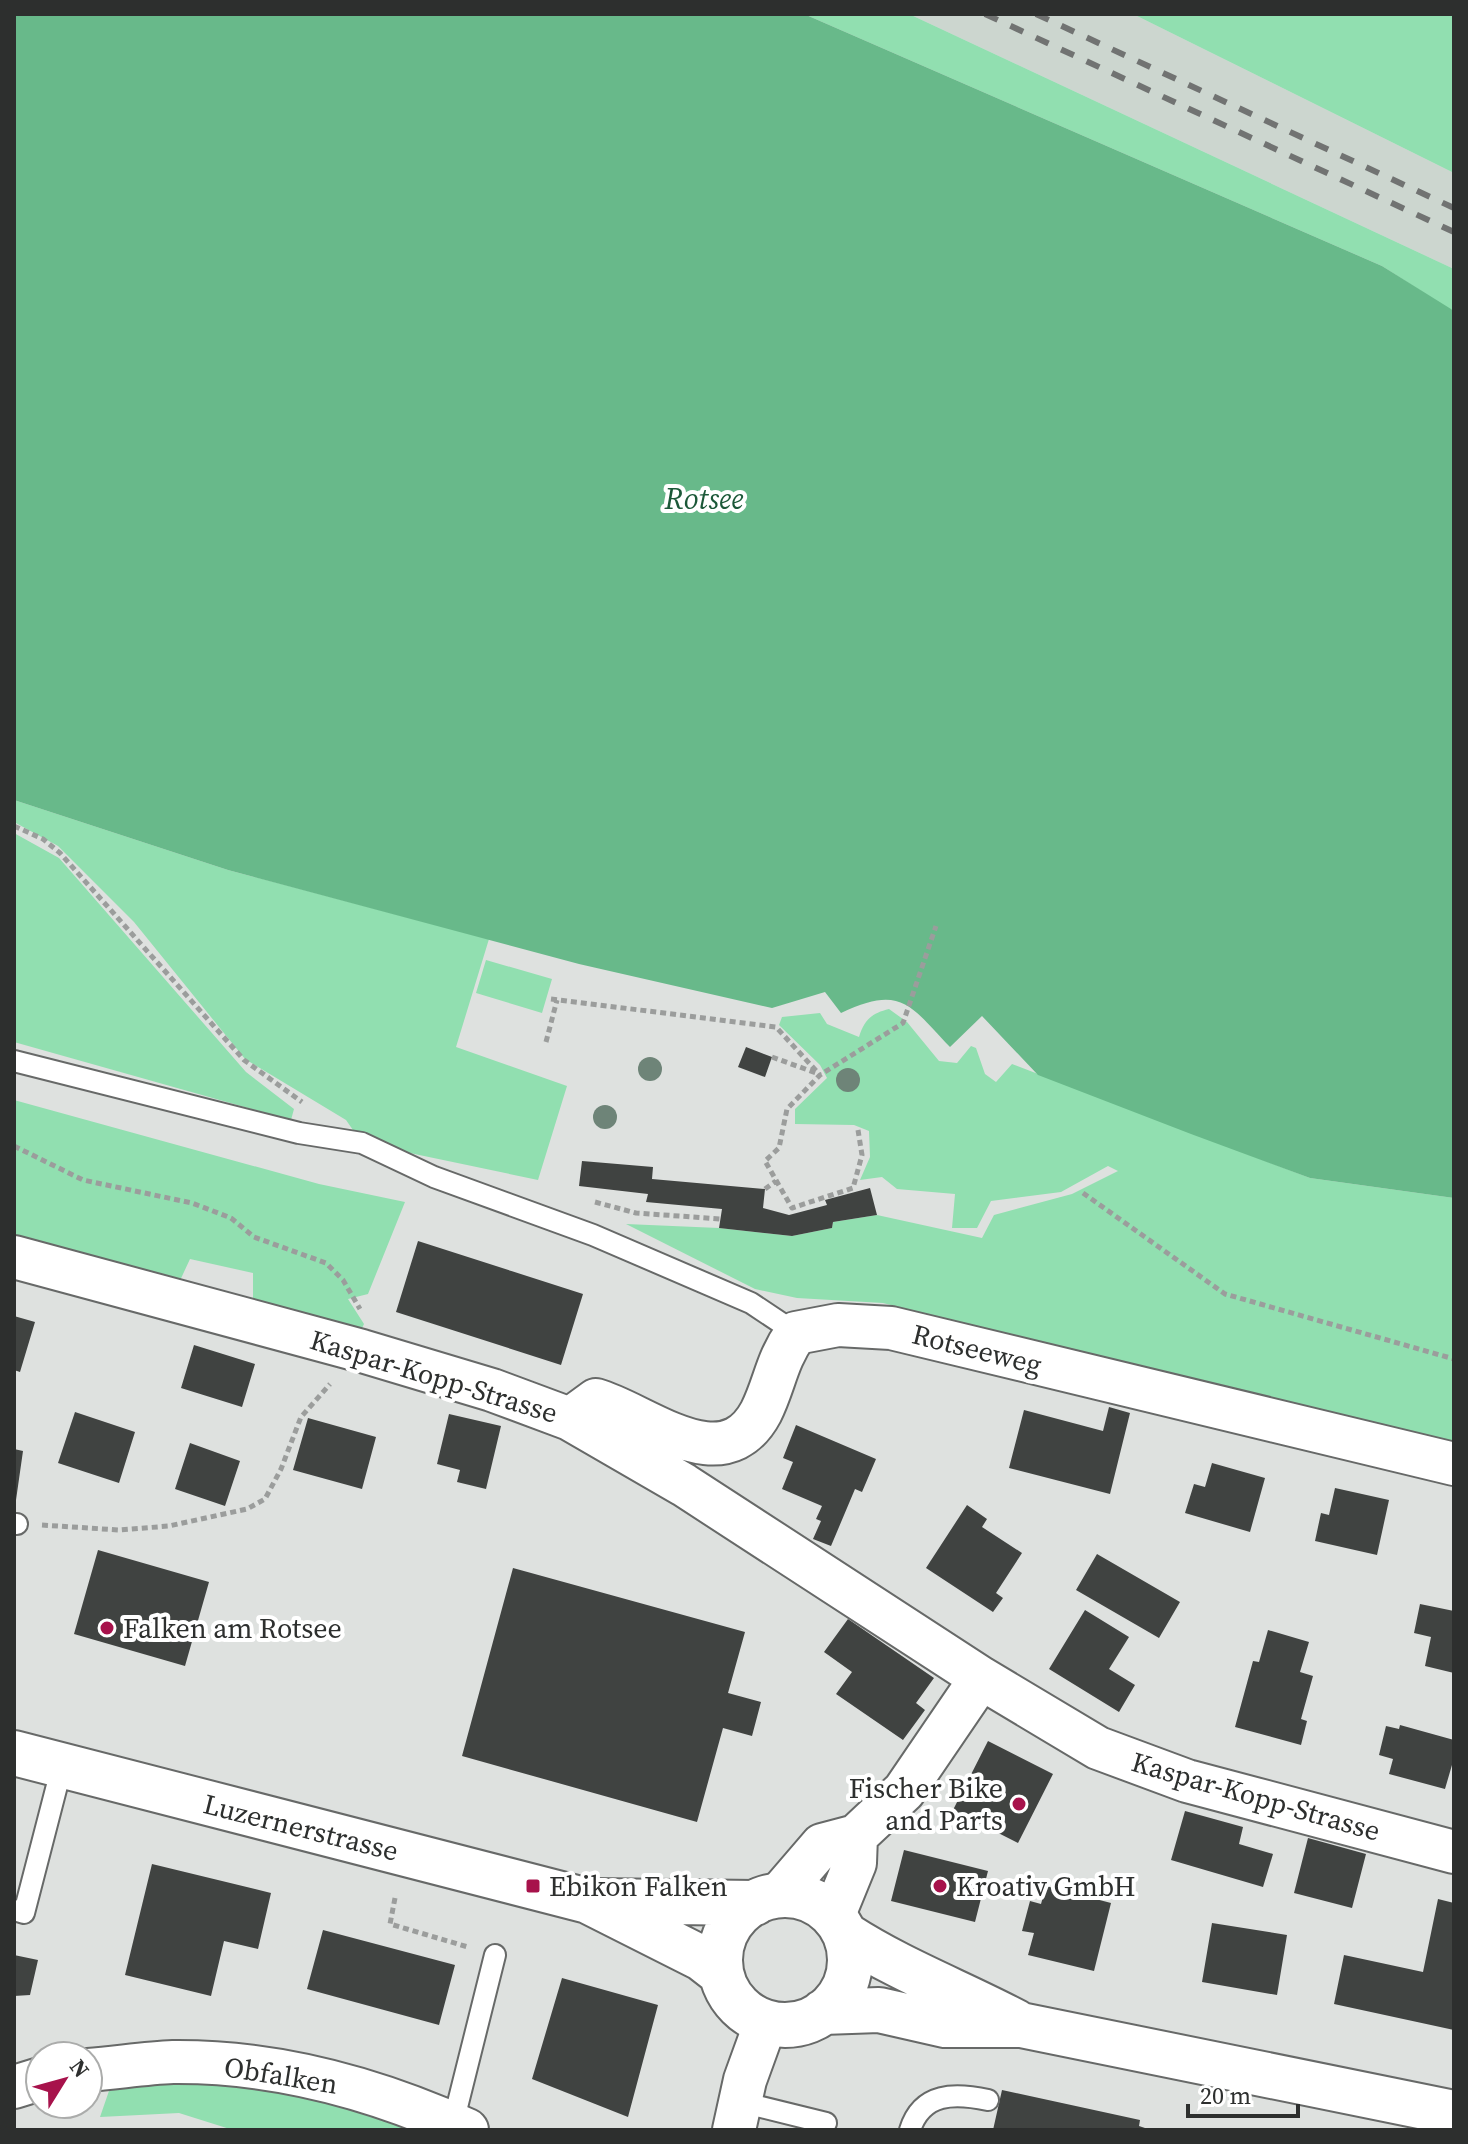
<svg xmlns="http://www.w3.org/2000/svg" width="1468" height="2144" font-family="'Source Serif 4',serif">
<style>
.built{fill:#ccd6cf}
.green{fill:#91dfb0}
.water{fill:#68b98a}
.building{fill:#404341}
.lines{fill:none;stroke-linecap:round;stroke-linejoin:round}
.lane-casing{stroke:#676968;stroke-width:24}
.street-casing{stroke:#676968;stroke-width:46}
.primary-casing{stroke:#676968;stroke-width:48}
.path{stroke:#9b9d9c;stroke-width:5;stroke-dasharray:6 4;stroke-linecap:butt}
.lane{stroke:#fff;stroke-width:20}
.street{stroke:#fff;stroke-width:42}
.primary{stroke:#fff;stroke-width:44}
.rail{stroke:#717372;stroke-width:6;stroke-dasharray:14 14;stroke-linecap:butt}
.tree{fill:#6e8478}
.poi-dot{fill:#a7124b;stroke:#fff;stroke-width:3}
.labels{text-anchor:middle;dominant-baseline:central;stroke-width:8;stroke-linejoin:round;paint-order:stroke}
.street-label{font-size:28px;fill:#2d2f2e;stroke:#fff}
.poi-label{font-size:28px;fill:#2d2f2e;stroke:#fff;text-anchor:start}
.water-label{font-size:30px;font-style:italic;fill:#1b5838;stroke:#fff}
</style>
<rect width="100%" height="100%" fill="#dee1df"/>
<path class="built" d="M909,14H1133L1454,173V269Z"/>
<path class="green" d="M804,14H909L1454,269V312L1382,266Z
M1133,14H1454V173Z
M14,800L228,870L489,939L456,1047L567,1086L538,1180L362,1143L346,1120L245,1059L134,922L58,846L14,822Z
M14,833L59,858L246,1072L294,1109L291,1120L14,1042Z
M486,960L552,979L542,1013L476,993Z
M889,1009L907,1022L939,1061L957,1063L971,1046L976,1048L985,1074L996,1082L1012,1064L1310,1178L1454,1198V1448L883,1303L797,1298L755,1289L626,1224L719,1228L792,1236L832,1228L833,1222L877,1215L982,1238L994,1215L1072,1194L1118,1171L1108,1166L1061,1192L991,1201L977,1228H952L955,1194L897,1189L882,1177L860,1180L870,1157L869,1131L854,1125L795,1124V1109L827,1078L820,1065L779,1025L782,1017L820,1013L827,1024L859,1037C864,1020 872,1013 889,1009Z
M14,1100L319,1184L405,1202L368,1294L348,1299L364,1324L358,1336L253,1307V1273L190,1259L177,1287L14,1243Z
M181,2080L261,2086L326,2098L415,2130H233L179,2113L100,2117L110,2088Z"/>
<path class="water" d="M14,14H804L1382,266L1451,309L1454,312V1198L1310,1178L1191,1134L1038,1075L982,1016L950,1047C909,1004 901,985 841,1013L825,992L772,1008L579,964L228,870L14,800Z"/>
<path class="building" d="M746,1047L772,1057L765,1077L738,1067Z
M582,1161L653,1167L652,1179L765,1189L763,1208L789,1215L827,1205L825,1200L870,1188L877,1215L833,1222L832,1228L792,1236L719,1228L722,1209L646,1202L648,1194L579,1186Z
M418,1241L583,1294L561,1365L396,1312Z
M14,1316L35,1322L20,1372L14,1370Z
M194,1345L255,1364L242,1407L181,1388Z
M1109,1407L1130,1413L1110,1494L1009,1468L1024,1410L1103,1431Z
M75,1412L135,1432L119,1483L58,1463Z
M449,1414L501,1426L486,1489L457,1482L460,1470L437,1464Z
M308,1418L376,1437L362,1489L293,1470Z
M796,1425L876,1459L862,1492L855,1489L831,1546L813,1539L821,1521L816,1519L822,1506L782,1489L793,1462L783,1458Z
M190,1443L240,1461L225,1506L175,1489Z
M14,1449L23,1451L16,1500H14Z
M1212,1463L1265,1478L1250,1532L1185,1513L1194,1484L1205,1487Z
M1335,1488L1389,1500L1377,1555L1315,1541L1321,1513L1329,1515Z
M967,1505L987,1519L982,1527L1022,1553L996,1593L1003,1598L993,1612L926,1568Z
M98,1550L209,1582L185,1666L74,1634Z
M1097,1554L1180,1602L1159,1638L1076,1590Z
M513,1568L745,1632L728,1693L761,1702L752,1736L723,1728L697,1822L462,1756Z
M1420,1604L1454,1611V1673L1425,1666L1431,1637L1414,1633Z
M1085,1610L1129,1637L1109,1669L1135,1685L1119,1712L1049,1669Z
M848,1619L934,1678L916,1703L925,1710L903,1740L836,1694L852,1672L824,1652Z
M1268,1630L1309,1642L1300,1672L1313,1676L1301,1719L1307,1721L1301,1745L1235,1727L1253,1661L1259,1662Z
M1400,1725L1454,1740V1758L1445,1789L1389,1774L1393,1759L1379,1755L1386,1726L1399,1729Z
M988,1741L1053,1774L1018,1843L953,1810Z
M1185,1811L1243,1827L1239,1844L1273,1854L1263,1887L1171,1860Z
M1308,1838L1366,1854L1352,1908L1294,1893Z
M904,1850L988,1871L975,1922L891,1901Z
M152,1864L271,1893L258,1949L224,1941L211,1996L125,1975Z
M1046,1886L1111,1903L1094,1971L1028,1955L1034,1933L1022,1931L1030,1901L1041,1904Z
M1438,1899L1454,1903V2030L1334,2004L1344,1955L1423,1972Z
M1212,1923L1287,1935L1277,1995L1202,1982Z
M323,1930L455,1965L439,2025L307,1989Z
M14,1955L38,1960L30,1995L14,1996Z
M562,1978L658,2005L628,2117L532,2079Z
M1002,2090L1140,2120L1139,2126L1151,2130H993Z"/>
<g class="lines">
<defs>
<path id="lane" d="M14,1061L299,1133L362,1143L434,1177L593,1235L751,1303L796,1333
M14,1524H17
M14,1910L24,1913L62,1766
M741,2102L826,2123
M453,2123L495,1955
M910,2130C922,2092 955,2093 988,2100"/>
<path id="street" d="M14,1257L362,1351L492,1390L570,1419L684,1485L981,1678L1098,1748L1187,1781L1454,1852
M570,1419L596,1400C645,1414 723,1483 761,1412C775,1384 776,1361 796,1333L838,1325L891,1328L1454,1464
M779,1895L822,1845L856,1836L904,1791L981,1678
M833,1917L855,1863L856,1836
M88,2070C116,2068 145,2063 173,2062C276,2061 374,2088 467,2130
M14,2087L40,2079
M734,2130L745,2080L766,2022"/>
<path id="primary" d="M14,1753L588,1901L701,1958L719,1972
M720 1960a65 65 0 1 1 130 0a65 65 0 1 1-130 0Z
M593,1901L755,1903
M846,1935C900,1970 959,1992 1016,2022
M823,2012L879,2010L945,2025H1021L1454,2113"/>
</defs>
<use href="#lane" class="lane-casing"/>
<use href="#street" class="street-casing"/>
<use href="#primary" class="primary-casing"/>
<path class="path" d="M14,826L43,839L60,853L244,1060L302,1102
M551,999L776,1027L820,1075
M546,1042L557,1000
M772,1057L819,1074
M858,1130L862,1155L853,1188L792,1208L765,1161L779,1148L787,1109L820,1075L903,1023L936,926
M14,1146L83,1180L192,1203L231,1218L254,1237L326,1263L343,1280L360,1309
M765,1189L776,1181
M1083,1193L1225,1294L1454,1359
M595,1202L636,1213L721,1219
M42,1525L119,1530L169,1526L247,1509L265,1499L281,1469L301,1417L330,1384
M395,1898L390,1924L468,1947"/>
<use href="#lane" class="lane"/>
<use href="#street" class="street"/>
<use href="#primary" class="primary"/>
<path class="rail" d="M985,14L1454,232
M1036,14L1454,208"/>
</g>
<g class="tree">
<circle cx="650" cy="1069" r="12"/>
<circle cx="848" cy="1080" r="12"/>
<circle cx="605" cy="1117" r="12"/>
</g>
<g class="poi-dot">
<circle cx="107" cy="1628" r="8"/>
<circle cx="1019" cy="1804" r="8"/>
<rect x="525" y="1878" width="16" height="16" rx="4"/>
<circle cx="940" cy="1886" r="8"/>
</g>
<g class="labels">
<g class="street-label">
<text transform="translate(977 1349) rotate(14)">Rotseeweg</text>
<text transform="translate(434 1376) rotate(17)">Kaspar-Kopp-Strasse</text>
<text transform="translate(1256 1796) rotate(16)">Kaspar-Kopp-Strasse</text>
<text transform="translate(301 1827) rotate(14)">Luzernerstrasse</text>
<text transform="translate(281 2075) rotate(9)">Obfalken</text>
</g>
<g class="poi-label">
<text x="123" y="1628">Falken am Rotsee</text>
<text x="1003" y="1788" text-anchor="end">Fischer Bike<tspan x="1003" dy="32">and Parts</tspan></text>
<text x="549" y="1886">Ebikon Falken</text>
<text x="956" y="1886">Kroativ GmbH</text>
</g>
<g class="water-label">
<text x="704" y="498">Rotsee</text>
</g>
</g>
<rect width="1468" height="2144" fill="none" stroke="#2d2f2e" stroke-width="32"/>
<g transform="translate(64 2080) rotate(53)"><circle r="38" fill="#ffffff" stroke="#abacab" stroke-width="2"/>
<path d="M0-6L14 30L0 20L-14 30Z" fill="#a7124b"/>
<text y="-12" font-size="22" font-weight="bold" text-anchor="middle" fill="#2d2f2e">N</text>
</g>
<path d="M1188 2104v12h110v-12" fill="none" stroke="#2d2f2e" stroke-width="4"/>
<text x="1200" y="2104" font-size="24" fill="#2d2f2e" stroke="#ffffff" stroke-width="6" paint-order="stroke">20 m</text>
</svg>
